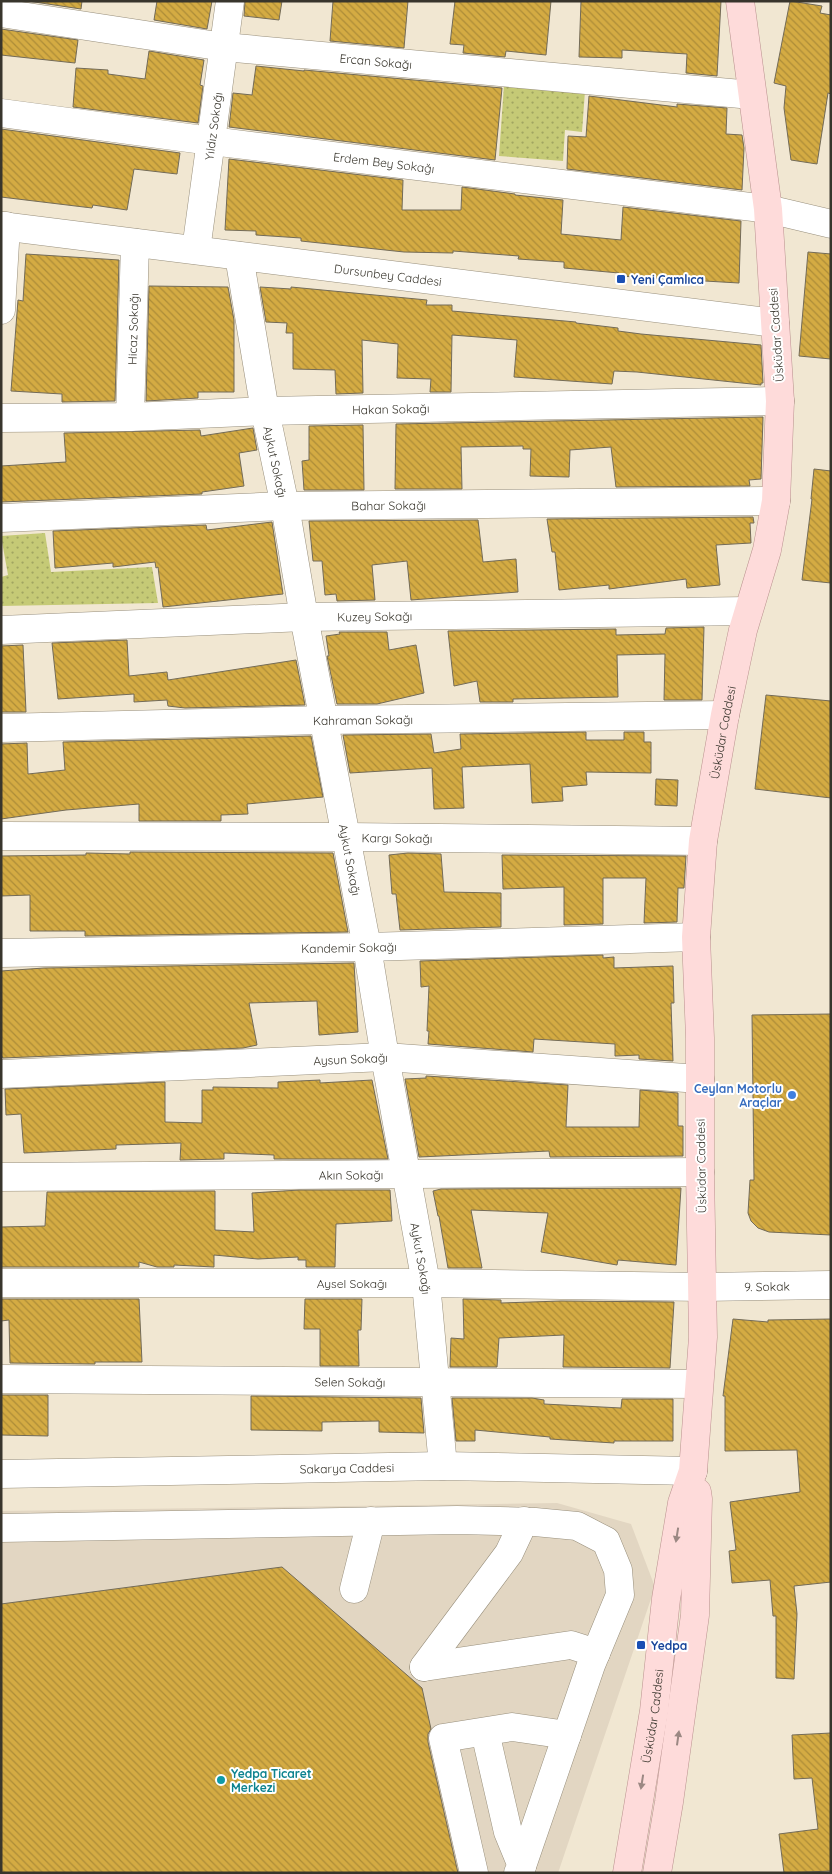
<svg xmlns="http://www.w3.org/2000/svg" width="832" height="1874" font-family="Quicksand,sans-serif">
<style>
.commercial{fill:#e2d6c2}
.grass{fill:url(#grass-dots)}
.building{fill:url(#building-back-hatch);stroke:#736b58}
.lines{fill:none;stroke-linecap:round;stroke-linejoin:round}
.minor-casing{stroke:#988f7c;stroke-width:29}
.major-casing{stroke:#b9918e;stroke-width:29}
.minor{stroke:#fff;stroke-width:28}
.major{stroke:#fedbda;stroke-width:28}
.oneway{fill:#9b8883}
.transit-dot{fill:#1a4fb4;stroke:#fff;stroke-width:2}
.shop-dot{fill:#3f7fe0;stroke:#fff;stroke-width:2}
.culture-dot{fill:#0f9aa8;stroke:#fff;stroke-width:2}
.labels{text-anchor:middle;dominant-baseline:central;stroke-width:4;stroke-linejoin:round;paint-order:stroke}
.street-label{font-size:12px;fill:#38352c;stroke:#fff}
.transit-label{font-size:12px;font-weight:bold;fill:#164399;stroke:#fff;text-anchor:start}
.shop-label{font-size:12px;font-weight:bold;fill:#366cbe;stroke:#fff;text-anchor:end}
.culture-label{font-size:12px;font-weight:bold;fill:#0d838f;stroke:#fff;text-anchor:start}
</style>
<defs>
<pattern id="grass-dots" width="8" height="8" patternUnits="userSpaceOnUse" patternTransform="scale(1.25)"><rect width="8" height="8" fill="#c5ca76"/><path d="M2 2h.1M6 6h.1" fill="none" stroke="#a1a561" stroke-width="1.8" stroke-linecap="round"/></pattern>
<pattern id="building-back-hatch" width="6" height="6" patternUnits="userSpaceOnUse" patternTransform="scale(1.25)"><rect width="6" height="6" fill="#d4ab43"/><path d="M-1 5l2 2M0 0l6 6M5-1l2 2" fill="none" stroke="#ad8c38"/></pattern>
</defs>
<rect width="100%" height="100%" fill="#f1e7d2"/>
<path class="commercial" d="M557,1503L631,1524L655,1587L558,1873H1V1511Z"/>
<path class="grass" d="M504,85L585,91L582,132L565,130L563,161L499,156Z
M45,533L51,572L152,567L158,603L1,606V577L8,575L1,536Z"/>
<path class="building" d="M28,1H82L81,9Z
M157,1H212L207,29L154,20Z
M245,1H282L279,20L244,16Z
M333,1H408L404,48L330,41Z
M455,1H551L546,55L506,51L505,57L463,53L464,45L450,44Z
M581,1H721L717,76L686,73L687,54L622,50V58L579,57Z
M790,1L822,6L820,13L831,15V94L828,93L817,164L791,160L784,108L786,86L774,83Z
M1,29L78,40L75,63L1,55Z
M149,51L204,60L200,85L203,86L198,123L73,107L76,68L108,70V74L145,79Z
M256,66L304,71V70L502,88L495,160L229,127L233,93L252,95Z
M589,96L677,107V104L727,108L726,134L742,135L744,148L742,190L567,169L568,136L586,137Z
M1,129L180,153L177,174L134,169L127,210L93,205L92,208L1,197Z
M229,159L403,180L402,210H461L462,187L515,194V195L563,200L561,234L621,240L623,207L741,221L739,283L619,276V273L564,268V262L518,259L519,256L453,251V253L404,252L301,241V238L256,235V231L225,230Z
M808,252L831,254V359L799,356Z
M26,254L119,260L115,401L62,402V394L11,391L18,300L23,301Z
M149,286L228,287L234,320V392H198V398L146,401Z
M260,287L291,289V287L427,300L426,305H452V311L576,322V323L618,328V331L641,334L761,345L763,383H761V385L637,372L614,371L612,384L514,377L517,340L452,335L451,392H430L431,379L397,378L398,344L362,340L363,393L336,394L335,370L293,369V333H286L287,323L266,322Z
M763,417L761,479L749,480L750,486L616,487L611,447L570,450L569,477L530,476L531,449H523V446L461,447L462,489H395L396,424Z
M363,425L364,490H304L302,461L309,460V426Z
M253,428L257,450L239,453L244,486L202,492V494L1,502V466L66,462L64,433L200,430L201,436Z
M814,469L831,471V583L802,580L812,499H811Z
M753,517L754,523H750L751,543L716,545L720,585L687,588L686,579L609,589V585L559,590L555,552H552L547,519Z
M478,520L483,562L516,559L518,592L411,600L407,561L372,565L375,600L337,601L336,594L325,595L322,561H313L309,521Z
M272,522L283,594L163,607L158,567L156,568L155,562L113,567V563L55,568L53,531L206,525L207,530Z
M704,627L702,700H664L665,654L617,655L618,697L513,699V702H480L477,681L454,686L448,631L616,629V635L665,634L666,628Z
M339,632H387L389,650L416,645L424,693L377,704H337L327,656H329L326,636L340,634Z
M127,640L129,676L167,672L168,680L296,660L305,705L185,708L168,706L167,700L134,702V694L58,699L52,643Z
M23,645L26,712H1V646Z
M766,695L831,701V798L755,789Z
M586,732V740H624V732H644V742H651V773L586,772L587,785L562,787L563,801L532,803L530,764L462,767L464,808L434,809L432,768L350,773L343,735L431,734L434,753L461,749L460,734Z
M311,736L323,797L247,804L248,814L221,815V821H139V804L66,810L1,819V744L27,743L28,774L65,770L63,742Z
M656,779L678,780L677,806L655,805Z
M130,852L333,853L348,932L85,936V931H30V895L1,896V856L86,855V853L130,854Z
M408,853L441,854L444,892L501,893V927L400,930L396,894H392L389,855Z
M502,855L686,856L684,888H678L677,922L644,923L646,878H603V924L564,925V887L503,889Z
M603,955V958L614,957V968L673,966L674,1003H671L673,1061L639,1059V1055L615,1056V1044L534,1039L533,1052L428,1044L429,1031H427L429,986L421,987L420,961Z
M354,963L358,1032L319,1035L317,1001L249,1003L257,1045L243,1048L3,1058L1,1055V971L44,968Z
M831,1014V1235L769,1232L758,1228L751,1221L748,1213L750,1180H754L752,1015Z
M426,1076L568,1085L566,1127H639L640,1090L678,1093V1126H683V1156L550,1157L549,1151L419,1157L405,1079L426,1078Z
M320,1080V1083L372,1080L388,1159H274V1155L224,1153V1159L180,1160L181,1143L116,1145V1149L24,1153L21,1114L6,1115L5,1089L165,1082V1122L202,1123V1090H213V1087L278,1088V1082Z
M681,1188L676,1265L618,1260L617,1265L541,1252L548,1213L471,1210L482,1268H448L439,1216H438L433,1191L441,1189Z
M299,1190H390L392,1221L336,1224L335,1267H306V1260H298V1257L258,1259L214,1255V1267L174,1265V1267H157L139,1262V1267H1V1227L45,1226L47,1192L215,1191V1230L254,1232L252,1193Z
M1,1299H139L142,1362H95V1364L10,1363L9,1320L1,1321Z
M305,1299H362L361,1330H358L359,1366H320V1329H304Z
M463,1299L501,1300V1303L561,1301L674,1302L670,1368L563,1367L564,1335L499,1338L497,1367H450L451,1338L464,1339Z
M733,1319L768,1322V1320L831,1319V1582L794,1586L797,1614L794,1679L776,1678V1616H773L770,1580L732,1583L729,1551L736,1550L730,1502L800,1492L797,1450L725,1451V1396H723Z
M1,1395H48V1436L1,1435Z
M251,1396L421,1398L424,1433L379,1432V1421L322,1422V1431L251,1430Z
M452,1398H532L544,1400V1404L621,1408L622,1399H673V1441H614V1443L550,1439V1437L475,1430V1441H456Z
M282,1567L422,1688L431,1729L428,1734V1742L458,1873H1V1604Z
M831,1733V1871L784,1873L779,1834L818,1829L812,1778L794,1779L792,1735Z"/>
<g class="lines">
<defs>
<g id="minor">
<path id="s1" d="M1,13L224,47L752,95"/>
<path id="s2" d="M1,113L211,141L768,209L831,224"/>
<path id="s3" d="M1,226L775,323"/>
<path id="s4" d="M196,250L230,1"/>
<path id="s5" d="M239,256L265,411L285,506L304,617L367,947L385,1057L426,1283L443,1466"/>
<path d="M1,310L6,226"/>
<path id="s6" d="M130,417L135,243"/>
<path id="s7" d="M1,418L130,417L265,411L780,401"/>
<path id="s8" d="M1,518L285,506L776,501"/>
<path id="s9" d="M1,630L304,617L748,611"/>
<path id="s10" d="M1,728L323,720L725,715"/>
<path id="s11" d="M1,836L346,837L703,841"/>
<path id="s12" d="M1,953L367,947L696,937"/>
<path id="s13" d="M1,1074L385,1057L700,1079"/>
<path id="s14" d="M1,1177L700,1172"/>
<path id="s15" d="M1,1283H426L703,1287L831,1285"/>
<path id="s16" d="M1,1379L698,1384"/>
<path id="s17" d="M1,1474L443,1466L693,1471"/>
<path d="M1,1528L457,1520L535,1522L577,1526L606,1541L618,1570L620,1595L591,1665L522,1866L518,1873"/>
<path d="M354,1589L371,1521"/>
<path d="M424,1667L509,1553L524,1521"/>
<path d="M424,1667L571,1645L596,1653"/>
<path d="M485,1732L508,1832L522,1866"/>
<path d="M474,1873L443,1738L512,1727L567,1735"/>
</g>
<g id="major">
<path id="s18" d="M627,1873L654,1711L666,1599L682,1503L693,1471L703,1337L700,1172V1038L696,937L703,841L725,715L743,630L767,550L776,501L780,401L768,209L740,1"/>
<path d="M657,1873L669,1802L695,1615L698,1499L697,1492"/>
</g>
</defs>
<use href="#minor" class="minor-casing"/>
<use href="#major" class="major-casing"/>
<use href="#minor" class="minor"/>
<use href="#major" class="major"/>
</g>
<defs><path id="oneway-solid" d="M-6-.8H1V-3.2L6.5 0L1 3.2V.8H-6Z" transform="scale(1.25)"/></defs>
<g class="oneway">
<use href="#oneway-solid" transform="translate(677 1535) rotate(99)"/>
<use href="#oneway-solid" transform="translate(678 1738) rotate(-82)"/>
<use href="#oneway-solid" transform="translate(642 1782) rotate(99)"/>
</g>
<g class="transit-dot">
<rect x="616" y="274" width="10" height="10" rx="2.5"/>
<rect x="636" y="1640" width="10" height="10" rx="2.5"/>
</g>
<circle class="shop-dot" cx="792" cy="1095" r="5"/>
<circle class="culture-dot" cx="221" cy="1780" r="5"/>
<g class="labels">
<g class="street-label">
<text stroke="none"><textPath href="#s1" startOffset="378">Ercan Sokağı</textPath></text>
<text stroke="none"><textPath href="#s4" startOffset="125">Yıldız Sokağı</textPath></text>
<text stroke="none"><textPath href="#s2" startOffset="386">Erdem Bey Sokağı</textPath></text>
<text stroke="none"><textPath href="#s3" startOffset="390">Dursunbey Caddesi</textPath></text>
<text stroke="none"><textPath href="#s6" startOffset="88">Hicaz Sokağı</textPath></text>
<text transform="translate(776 335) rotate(-94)">Üsküdar Caddesi</text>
<text stroke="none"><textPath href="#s7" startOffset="390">Hakan Sokağı</textPath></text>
<text stroke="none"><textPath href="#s5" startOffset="209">Aykut Sokağı</textPath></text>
<text stroke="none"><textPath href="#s8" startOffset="388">Bahar Sokağı</textPath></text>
<text stroke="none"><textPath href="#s9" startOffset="374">Kuzey Sokağı</textPath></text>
<text stroke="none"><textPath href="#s10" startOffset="362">Kahraman Sokağı</textPath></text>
<text stroke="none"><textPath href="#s18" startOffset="1149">Üsküdar Caddesi</textPath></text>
<text stroke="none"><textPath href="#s11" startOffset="396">Kargı Sokağı</textPath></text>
<text stroke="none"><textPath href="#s5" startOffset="614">Aykut Sokağı</textPath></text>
<text stroke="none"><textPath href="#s12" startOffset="348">Kandemir Sokağı</textPath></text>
<text stroke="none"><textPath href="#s13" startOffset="350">Aysun Sokağı</textPath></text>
<text transform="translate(701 1166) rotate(-91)">Üsküdar Caddesi</text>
<text stroke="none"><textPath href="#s14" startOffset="350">Akın Sokağı</textPath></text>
<text stroke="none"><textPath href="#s5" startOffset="1019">Aykut Sokağı</textPath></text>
<text stroke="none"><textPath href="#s15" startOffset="351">Aysel Sokağı</textPath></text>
<text stroke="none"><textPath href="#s15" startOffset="766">9. Sokak</textPath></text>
<text stroke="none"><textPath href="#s16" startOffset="349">Selen Sokağı</textPath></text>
<text stroke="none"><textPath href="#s17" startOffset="346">Sakarya Caddesi</textPath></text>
<text stroke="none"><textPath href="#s18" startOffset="159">Üsküdar Caddesi</textPath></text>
</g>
<g class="transit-label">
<text x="631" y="279">Yeni Çamlıca</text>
<text x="651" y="1645">Yedpa</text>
</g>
<g class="shop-label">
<text x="782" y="1088">Ceylan Motorlu<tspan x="782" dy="14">Araçlar</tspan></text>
</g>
<g class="culture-label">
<text x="231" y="1773">Yedpa Ticaret<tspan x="231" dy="14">Merkezi</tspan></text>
</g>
</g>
<rect width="832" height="1874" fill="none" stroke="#38352c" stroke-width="5"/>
</svg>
